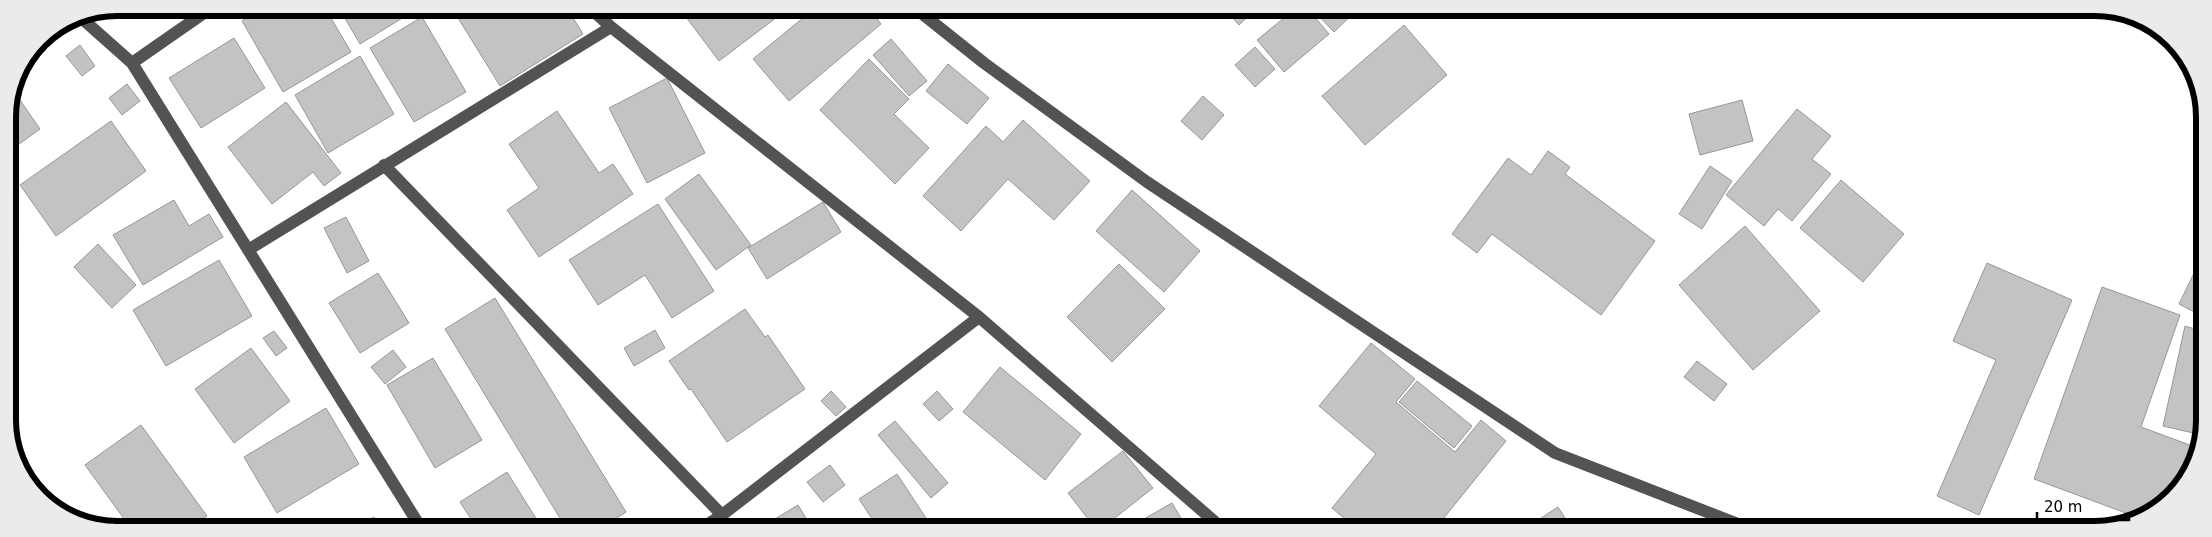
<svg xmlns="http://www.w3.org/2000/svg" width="2212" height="537" font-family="'DejaVu Sans',sans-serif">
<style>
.building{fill:#c3c3c3;stroke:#979797}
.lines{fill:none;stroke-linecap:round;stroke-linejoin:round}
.minor{stroke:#535353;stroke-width:12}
.rim{fill:none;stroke:#000;stroke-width:6}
</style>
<rect width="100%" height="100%" fill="#fff"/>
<path class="building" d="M264,8H295L299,14L309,8H325L351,52L283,92L242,21Z
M339,8H398L404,17L360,44Z
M452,8H499L501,12L508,8H567L583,34L500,86Z
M698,8H789L719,61L686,17Z
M815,8H869L881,24L789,101L753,59Z
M1225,9H1256L1239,25Z
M1295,9H1308L1329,34L1284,72L1257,40Z
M1312,9H1358L1334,32Z
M1621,9H1637L1629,18Z
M422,17L466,92L414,122L370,48Z
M1404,25L1447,75L1365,145L1322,96Z
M234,38L265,88L201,128L169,78Z
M891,39L927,81L909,96L873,55Z
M80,45L95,66L82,76L66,56Z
M1255,47L1275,69L1255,87L1235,65Z
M360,56L394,114L328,153L295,95Z
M869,59L909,99L894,114L929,148L895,184L820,110Z
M948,64L989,98L967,124L926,91Z
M667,78L705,153L647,183L609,108Z
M127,84L140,101L122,115L109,98Z
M13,90L40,129L8,152V110Z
M1203,96L1224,115L1202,140L1181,121Z
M1742,100L1753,141L1700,155L1689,114Z
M286,102L341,173L324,186L313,172L272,204L228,147Z
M1797,109L1831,136L1812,159L1831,174L1792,221L1778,209L1764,226L1726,195Z
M557,111L599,173L613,164L633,194L539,257L507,210L539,188L509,144Z
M1023,120L1090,181L1054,220L1008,179L961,231L923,196L986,126L1003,142Z
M111,121L146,171L56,236L20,185Z
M1548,151L1570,167L1565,174L1655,241L1601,315L1492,234L1477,253L1452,234L1508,158L1531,175Z
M1710,166L1732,181L1702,229L1679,214Z
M699,174L751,245L716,270L665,199Z
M1841,180L1904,234L1863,282L1800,228Z
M1132,190L1200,251L1164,292L1096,231Z
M174,200L189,226L209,214L223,237L143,285L113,235Z
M823,202L841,232L767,279L748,248Z
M658,204L714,291L672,318L645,275L598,305L569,260Z
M346,217L369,261L347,273L324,228Z
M1745,226L1820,311L1753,370L1679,285Z
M98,244L136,285L112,308L74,267Z
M219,260L252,316L166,366L133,310Z
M1987,263L2072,300L1979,515L1937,496L1996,360L1953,341Z
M1119,264L1165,309L1112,362L1067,317Z
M2197,267L2202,269V316L2179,304Z
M378,273L409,323L360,353L329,303Z
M2102,287L2180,315L2141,427L2198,448L2167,502L2134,516L2034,479Z
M495,298L626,512L601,528H566L445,329Z
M745,309L765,337L768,335L805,389L727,442L691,389L689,390L669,361Z
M2185,326L2202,331V435L2163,426Z
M655,330L665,348L634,366L624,348Z
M274,331L287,348L276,356L263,338Z
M1371,343L1415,379L1396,402L1455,452L1481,420L1506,441L1435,529H1357L1332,508L1376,454L1319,406Z
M251,348L290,401L234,443L195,389Z
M393,350L406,367L385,384L371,367Z
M433,358L482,440L435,468L387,385Z
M1697,361L1727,384L1714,401L1684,377Z
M1000,367L1081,434L1045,480L963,412Z
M1417,381L1472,426L1454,448L1399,402Z
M831,391L846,407L836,416L821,401Z
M937,391L953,409L939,421L923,404Z
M326,408L359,464L277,513L244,457Z
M895,421L948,483L931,498L878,435Z
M141,425L207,516L191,527H130L85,465Z
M1123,451L1153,488L1102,528H1095L1068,493Z
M830,465L845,485L823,502L807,482Z
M507,472L542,528H477L460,502Z
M897,474L930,524L924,528H878L859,499Z
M1172,503L1187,528H1128Z
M798,505L812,528H760Z
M1558,507L1572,529H1524Z
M374,517L379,528H354Z"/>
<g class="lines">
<path class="minor" d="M211,8L132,63L421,528
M590,8L611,27L979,317L1222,528
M915,8L984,63L1147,182L1555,453L1751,529
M78,15L132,63
M384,165L722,515
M248,250L611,27
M702,528L722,515L979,317"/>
</g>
<path d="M0 0H2212V537H0ZM117 16H2095A101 101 0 0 1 2196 117V420A101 101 0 0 1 2095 521H117A101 101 0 0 1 16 420V117A101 101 0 0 1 117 16Z" fill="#ebebeb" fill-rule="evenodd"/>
<path class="rim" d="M117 16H2095A101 101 0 0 1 2196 117V420A101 101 0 0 1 2095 521H117A101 101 0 0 1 16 420V117A101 101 0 0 1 117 16Z"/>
<path d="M2037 512v8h92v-8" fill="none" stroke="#000000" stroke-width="2.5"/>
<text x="2044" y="512" font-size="15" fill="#000000" stroke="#ffffff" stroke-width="4" paint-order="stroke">20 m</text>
</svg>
